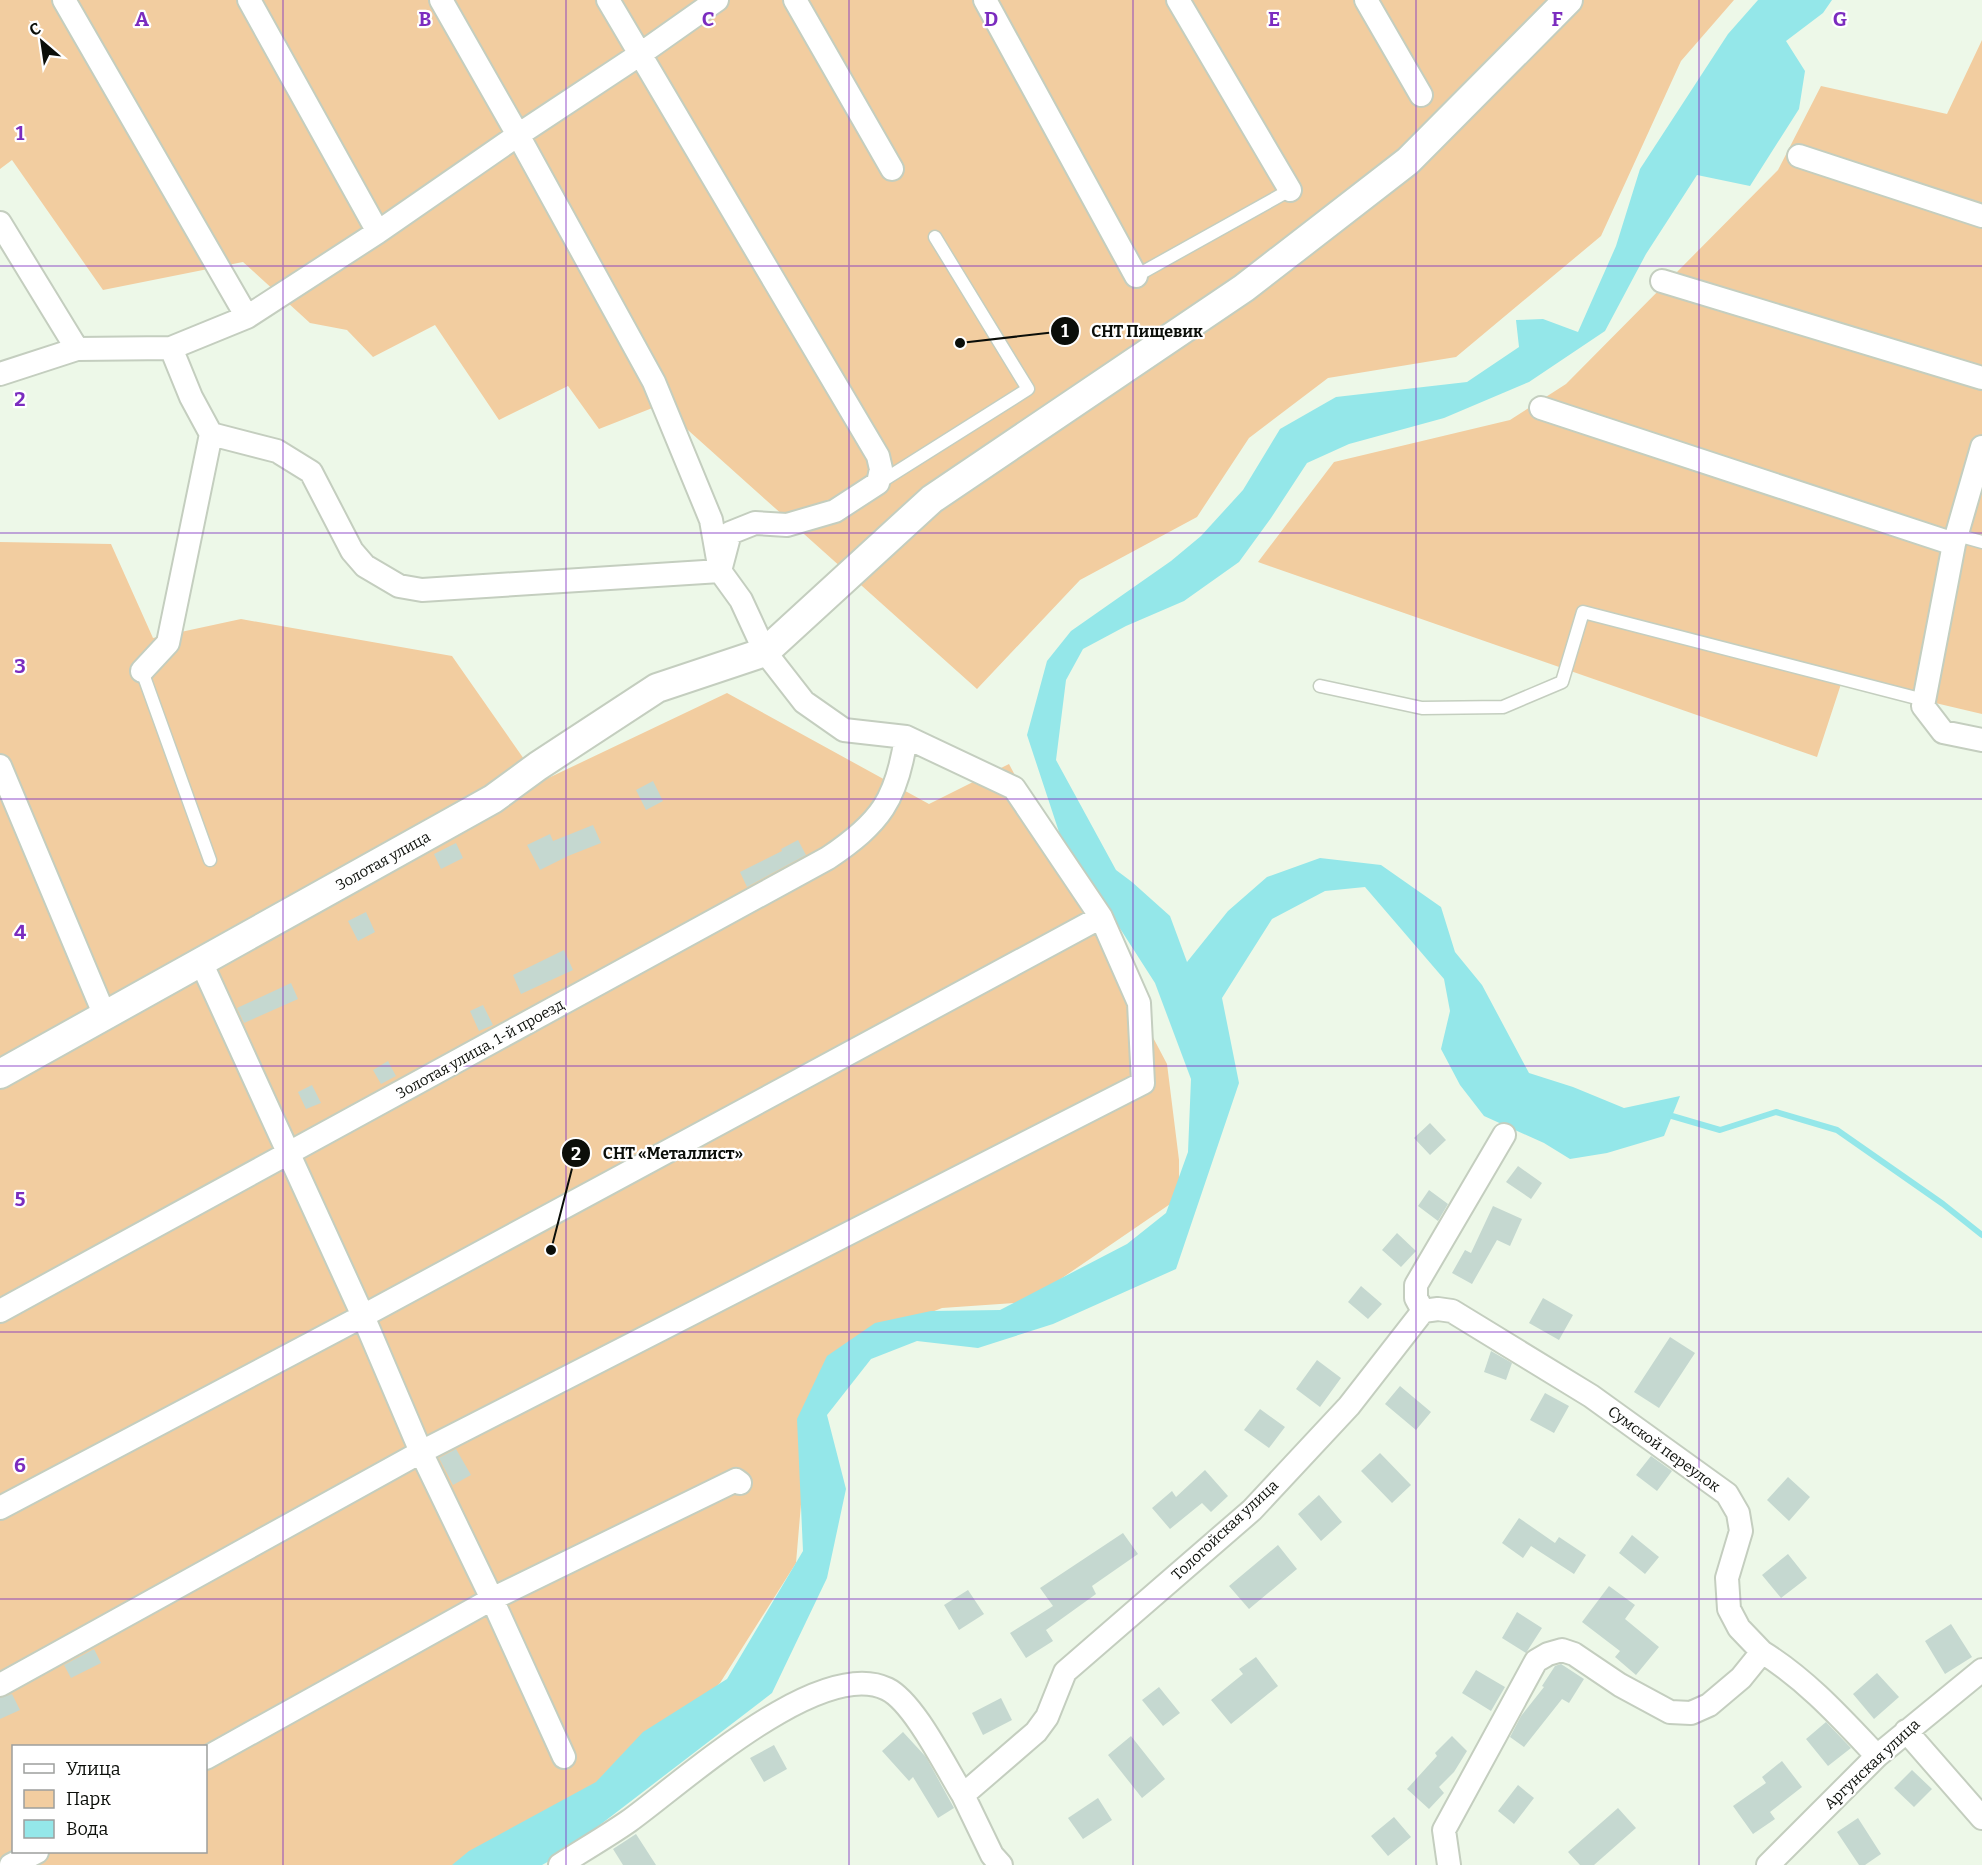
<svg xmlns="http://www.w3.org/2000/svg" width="1982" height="1865" font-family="Bitter,serif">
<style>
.green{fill:#f2cda0;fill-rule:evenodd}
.water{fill:#94e7e9}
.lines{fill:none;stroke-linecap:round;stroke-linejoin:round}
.stream{stroke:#94e7e9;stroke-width:6}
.building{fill:#c5d8d0}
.service-casing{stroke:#c4cebf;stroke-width:15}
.minor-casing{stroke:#c4cebf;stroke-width:26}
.tertiary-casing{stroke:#c4cebf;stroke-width:32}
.service{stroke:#fff;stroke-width:12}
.minor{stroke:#fff;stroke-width:22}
.tertiary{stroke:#fff;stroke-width:28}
.grid{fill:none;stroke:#7b2cbf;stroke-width:1.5;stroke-opacity:0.55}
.labels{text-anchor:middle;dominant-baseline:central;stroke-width:4.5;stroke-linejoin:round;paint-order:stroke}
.street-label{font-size:15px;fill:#0b0e09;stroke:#fff}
.grid-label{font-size:20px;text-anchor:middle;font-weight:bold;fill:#7b2cbf;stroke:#fff;stroke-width:4.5;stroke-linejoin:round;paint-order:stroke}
.leader{fill:none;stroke:#0b0e09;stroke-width:2}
.callout-dot{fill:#0b0e09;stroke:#fff;stroke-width:2}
.mark-label{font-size:18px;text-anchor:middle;font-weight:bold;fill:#fff}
.callout-label{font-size:16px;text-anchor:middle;font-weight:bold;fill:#0b0e09;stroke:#fff;stroke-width:4.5;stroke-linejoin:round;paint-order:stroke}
</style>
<rect width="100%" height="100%" fill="#edf8e8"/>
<path class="green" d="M0,0H1734L1681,61L1601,236L1456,357L1328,378L1249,438L1197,517L1080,580L977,689L660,405L599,429L568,386L499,420L435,325L373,357L347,330L310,323L243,262L103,290L12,160L0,169Z
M1982,40V714L1842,681L1817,757L1258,562L1334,462L1510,420L1566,384L1778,170L1821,86L1947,114Z
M0,542L111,544L153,638L241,619L452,656L540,782L727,693L929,804L1009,764L1167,1064L1179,1160V1198L1027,1302L942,1308L853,1343L805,1457L796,1563L720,1683L651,1745L477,1865H0ZM14,1746H206V1852H14Z"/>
<path class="water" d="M1758,0H1832L1823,13L1786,41L1805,71L1799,109L1750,186L1697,175L1646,254L1605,331L1529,382L1444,418L1349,444L1307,463L1271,518L1239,562L1184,601L1126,626L1083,649L1066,680L1056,760L1116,870L1132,882L1170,916L1187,962L1228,911L1267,877L1320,858L1381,865L1441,907L1455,952L1482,985L1529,1073L1573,1087L1624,1108L1680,1096L1664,1136L1607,1153L1570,1159L1544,1143L1484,1116L1460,1085L1441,1049L1450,1011L1444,979L1365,887L1325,891L1272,919L1222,998L1239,1083L1176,1269L1053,1324L978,1348L917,1341L871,1359L827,1415L846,1489L827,1578L772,1693L562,1854L542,1865H452L469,1851L596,1782L643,1732L727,1679L803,1551L797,1419L827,1356L875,1323L931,1311L1000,1310L1127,1244L1166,1213L1188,1152L1191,1079L1155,983L1060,835L1027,735L1047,661L1071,631L1171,561L1201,536L1243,490L1280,429L1336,397L1467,382L1519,347L1516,320L1543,319L1578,332L1616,246L1640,169L1728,34Z"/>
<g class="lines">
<path class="stream" d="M1672,1116L1720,1130L1776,1112L1837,1130L1943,1204L1982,1235"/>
</g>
<path class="building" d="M653,781L663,801L646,810L636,790Z
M593,825L601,843L568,856L540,870L527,845L550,834L553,841Z
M798,840L806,855L747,887L740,872L782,851L781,849Z
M456,843L463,858L441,869L434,854Z
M366,912L375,932L358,941L348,921Z
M564,950L573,970L521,994L513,975Z
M291,983L298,999L244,1023L237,1008Z
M483,1005L493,1025L479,1031L470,1011Z
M388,1061L396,1076L381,1084L373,1070Z
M312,1085L321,1103L306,1109L298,1092Z
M1430,1123L1446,1140L1430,1155L1414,1138Z
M1518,1166L1542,1183L1531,1199L1506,1182Z
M1429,1190L1448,1204L1438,1221L1418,1206Z
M1493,1206L1522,1219L1510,1246L1497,1240L1472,1284L1452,1273L1465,1250L1471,1253Z
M1397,1233L1416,1251L1401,1267L1382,1250Z
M1361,1286L1382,1304L1368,1319L1348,1302Z
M1543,1298L1573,1315L1559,1340L1529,1323Z
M1670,1337L1695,1353L1659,1408L1634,1392Z
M1491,1351L1512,1363L1506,1380L1484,1372Z
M1317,1360L1341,1378L1320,1407L1296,1389Z
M1400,1386L1431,1412L1416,1430L1385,1404Z
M1545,1393L1569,1406L1554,1433L1530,1420Z
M1260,1409L1285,1427L1269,1448L1244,1430Z
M456,1449L471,1475L453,1485L439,1458Z
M1380,1453L1411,1485L1392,1503L1361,1471Z
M1651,1456L1672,1471L1657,1491L1636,1475Z
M1205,1470L1228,1496L1211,1512L1202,1503L1170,1529L1152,1508L1172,1491L1176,1497Z
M1788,1477L1810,1497L1789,1521L1767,1500Z
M1319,1495L1342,1522L1321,1541L1298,1514Z
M1519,1518L1555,1543L1559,1537L1586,1555L1574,1574L1531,1546L1523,1558L1502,1543Z
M1123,1533L1138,1554L1092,1586L1096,1594L1046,1630L1053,1641L1026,1658L1010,1633L1053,1606L1040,1588Z
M1632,1535L1659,1557L1645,1574L1619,1553Z
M1278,1545L1297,1569L1249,1609L1229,1586Z
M1788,1554L1807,1578L1781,1598L1762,1575Z
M1609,1586L1635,1605L1625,1619L1659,1647L1636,1675L1615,1657L1620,1651L1582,1622Z
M968,1590L984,1614L959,1630L944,1605Z
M1517,1612L1542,1628L1526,1653L1502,1638Z
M1951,1624L1972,1657L1945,1674L1925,1641Z
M94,1649L101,1663L71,1678L64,1665Z
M1256,1657L1278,1686L1231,1724L1211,1700L1243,1674L1239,1669Z
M1561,1664L1584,1679L1569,1703L1562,1699L1524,1747L1510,1737L1521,1716L1544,1687L1542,1686L1555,1666Z
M1476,1670L1505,1687L1491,1711L1462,1693Z
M1877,1673L1899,1697L1874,1719L1853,1694Z
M1159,1687L1180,1713L1163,1726L1142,1700Z
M12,1694L20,1710L0,1719V1698Z
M1001,1698L1012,1720L983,1735L972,1713Z
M1826,1722L1851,1748L1828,1766L1806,1739Z
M903,1732L926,1757L954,1808L938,1818L913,1777L909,1781L882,1751Z
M1131,1736L1165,1779L1142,1798L1108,1755Z
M1452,1736L1467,1751L1454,1772L1439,1787L1444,1793L1429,1809L1407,1789L1437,1756L1435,1753Z
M774,1745L787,1769L764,1782L750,1758Z
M1782,1761L1802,1787L1770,1812L1775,1819L1753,1834L1733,1806L1766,1783L1762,1777Z
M1912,1770L1932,1789L1914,1807L1894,1788Z
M1518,1785L1534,1798L1514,1824L1498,1811Z
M1098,1798L1112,1820L1083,1839L1068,1818Z
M1618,1808L1636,1828L1594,1865H1580L1568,1852Z
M1394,1817L1411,1837L1388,1856L1371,1836Z
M1858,1818L1881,1854L1865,1865H1859L1837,1832Z
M636,1834L656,1865H623L613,1849Z"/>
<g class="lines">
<defs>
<path id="service" d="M1136,276L1290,190
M879,483L1028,389L935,237
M1957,535L1982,542
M142,671L210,860
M1320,686L1422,708L1503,707L1562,682L1583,612L1924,700"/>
<path id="minor" d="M64,0L247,317
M249,0L378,232
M441,0L518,135L654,382L711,520L720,571L730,533L755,523L787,525L835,511L878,483L881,469L878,456L608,0
M795,0L892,169
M985,0L1136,276
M1178,0L1290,190
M1366,0L1421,95
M1799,156L1982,216
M0,223L77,349
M1662,281L1982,378
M0,374L77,349L171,348L247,317L378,232L518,135L639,55L717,0
M1541,408L1954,544
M1982,447L1954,544L1923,706L1943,732L1982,740
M142,671L168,643L211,434L191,397L171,348
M0,766L105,1016
M201,962L363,1316L421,1452L492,1599L564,1757
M0,1311L828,858C880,823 897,800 906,737
M1423,1311L1438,1309L1452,1311L1591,1396L1727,1494L1738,1513L1741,1531L1727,1578L1729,1609L1739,1628L1762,1652L1741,1678L1709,1705L1691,1713L1670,1712L1620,1685L1574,1654L1562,1650L1548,1654L1536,1661L1444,1830L1449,1865
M0,1508L363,1316L1101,917
M1762,1652C1807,1680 1841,1718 1877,1756
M0,1685L421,1452L1143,1083L1139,1003L1101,917L1014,788L906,737L844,730L804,702L765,652L741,600L720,571L422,590L399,586L365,566L352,551L311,472L277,451L211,434
M1906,1731L1982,1818
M206,1758L492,1599L736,1480L740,1483
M11,1865L37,1852
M560,1865C583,1850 606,1837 629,1821C682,1783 820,1656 887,1689C914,1702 946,1768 963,1795
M1001,1865L992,1855L963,1795L1036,1732L1047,1717L1065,1672L1252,1510L1349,1406L1423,1311L1416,1298V1285L1504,1135
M1768,1865L1877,1756L1982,1670"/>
<path id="tertiary" d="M0,1074L493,799L538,766L657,688L765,652L932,499L1244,288L1408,161L1568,0"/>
</defs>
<use href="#service" class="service-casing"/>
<use href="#minor" class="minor-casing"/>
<use href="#tertiary" class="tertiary-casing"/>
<use href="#service" class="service"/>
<use href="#minor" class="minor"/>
<use href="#tertiary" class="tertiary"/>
</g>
<path class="grid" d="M283,0V1865M566,0V1865M849,0V1865M1133,0V1865M1416,0V1865M1699,0V1865M0,266H1982M0,533H1982M0,799H1982M0,1066H1982M0,1332H1982M0,1599H1982"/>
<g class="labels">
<g class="street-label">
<text transform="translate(383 861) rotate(-29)">Золотая улица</text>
<text transform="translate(480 1049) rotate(-29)">Золотая улица, 1-й проезд</text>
<text transform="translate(1664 1449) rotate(36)">Сумской переулок</text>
<text transform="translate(1225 1530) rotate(-43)">Тологойская улица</text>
<text transform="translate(1872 1764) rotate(-43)">Аргунская улица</text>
</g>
</g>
<g class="grid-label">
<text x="142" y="26">A</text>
<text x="425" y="26">B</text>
<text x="708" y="26">C</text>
<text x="991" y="26">D</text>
<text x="1274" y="26">E</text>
<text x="1557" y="26">F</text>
<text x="1840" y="26">G</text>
<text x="20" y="140">1</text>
<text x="20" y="406">2</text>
<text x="20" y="673">3</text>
<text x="20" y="939">4</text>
<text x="20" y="1206">5</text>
<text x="20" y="1472">6</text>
</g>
<path class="leader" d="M960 343L1065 331M551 1250L576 1153"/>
<g class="callout-dot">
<circle cx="960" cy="343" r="6"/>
<circle cx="551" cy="1250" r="6"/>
<circle cx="1065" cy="331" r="15"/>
<circle cx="576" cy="1153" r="15"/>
</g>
<g class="mark-label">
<text x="1065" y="337">1</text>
<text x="576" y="1160">2</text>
</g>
<g class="callout-label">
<text x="1147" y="337">СНТ Пищевик</text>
<text x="673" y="1159">СНТ «Металлист»</text>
</g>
<rect x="12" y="1745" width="195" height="108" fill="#ffffff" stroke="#9d9f9d" stroke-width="1.5"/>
<rect x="24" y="1764" width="30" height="9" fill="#ffffff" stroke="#9d9f9d" stroke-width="1.5"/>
<text x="66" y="1775" font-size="18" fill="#0b0e09">Улица</text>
<rect x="24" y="1790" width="30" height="18" fill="#f2cda0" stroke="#9d9f9d" stroke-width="1.5"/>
<text x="66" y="1805" font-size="18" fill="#0b0e09">Парк</text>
<rect x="24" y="1820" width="30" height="18" fill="#94e7e9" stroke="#9d9f9d" stroke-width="1.5"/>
<text x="66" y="1835" font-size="18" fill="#0b0e09">Вода</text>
<g transform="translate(42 42) rotate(331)" stroke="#ffffff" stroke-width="4.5" paint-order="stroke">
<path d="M0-4.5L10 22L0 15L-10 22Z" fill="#0b0e09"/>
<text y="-9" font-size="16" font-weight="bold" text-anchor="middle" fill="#0b0e09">С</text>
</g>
</svg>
